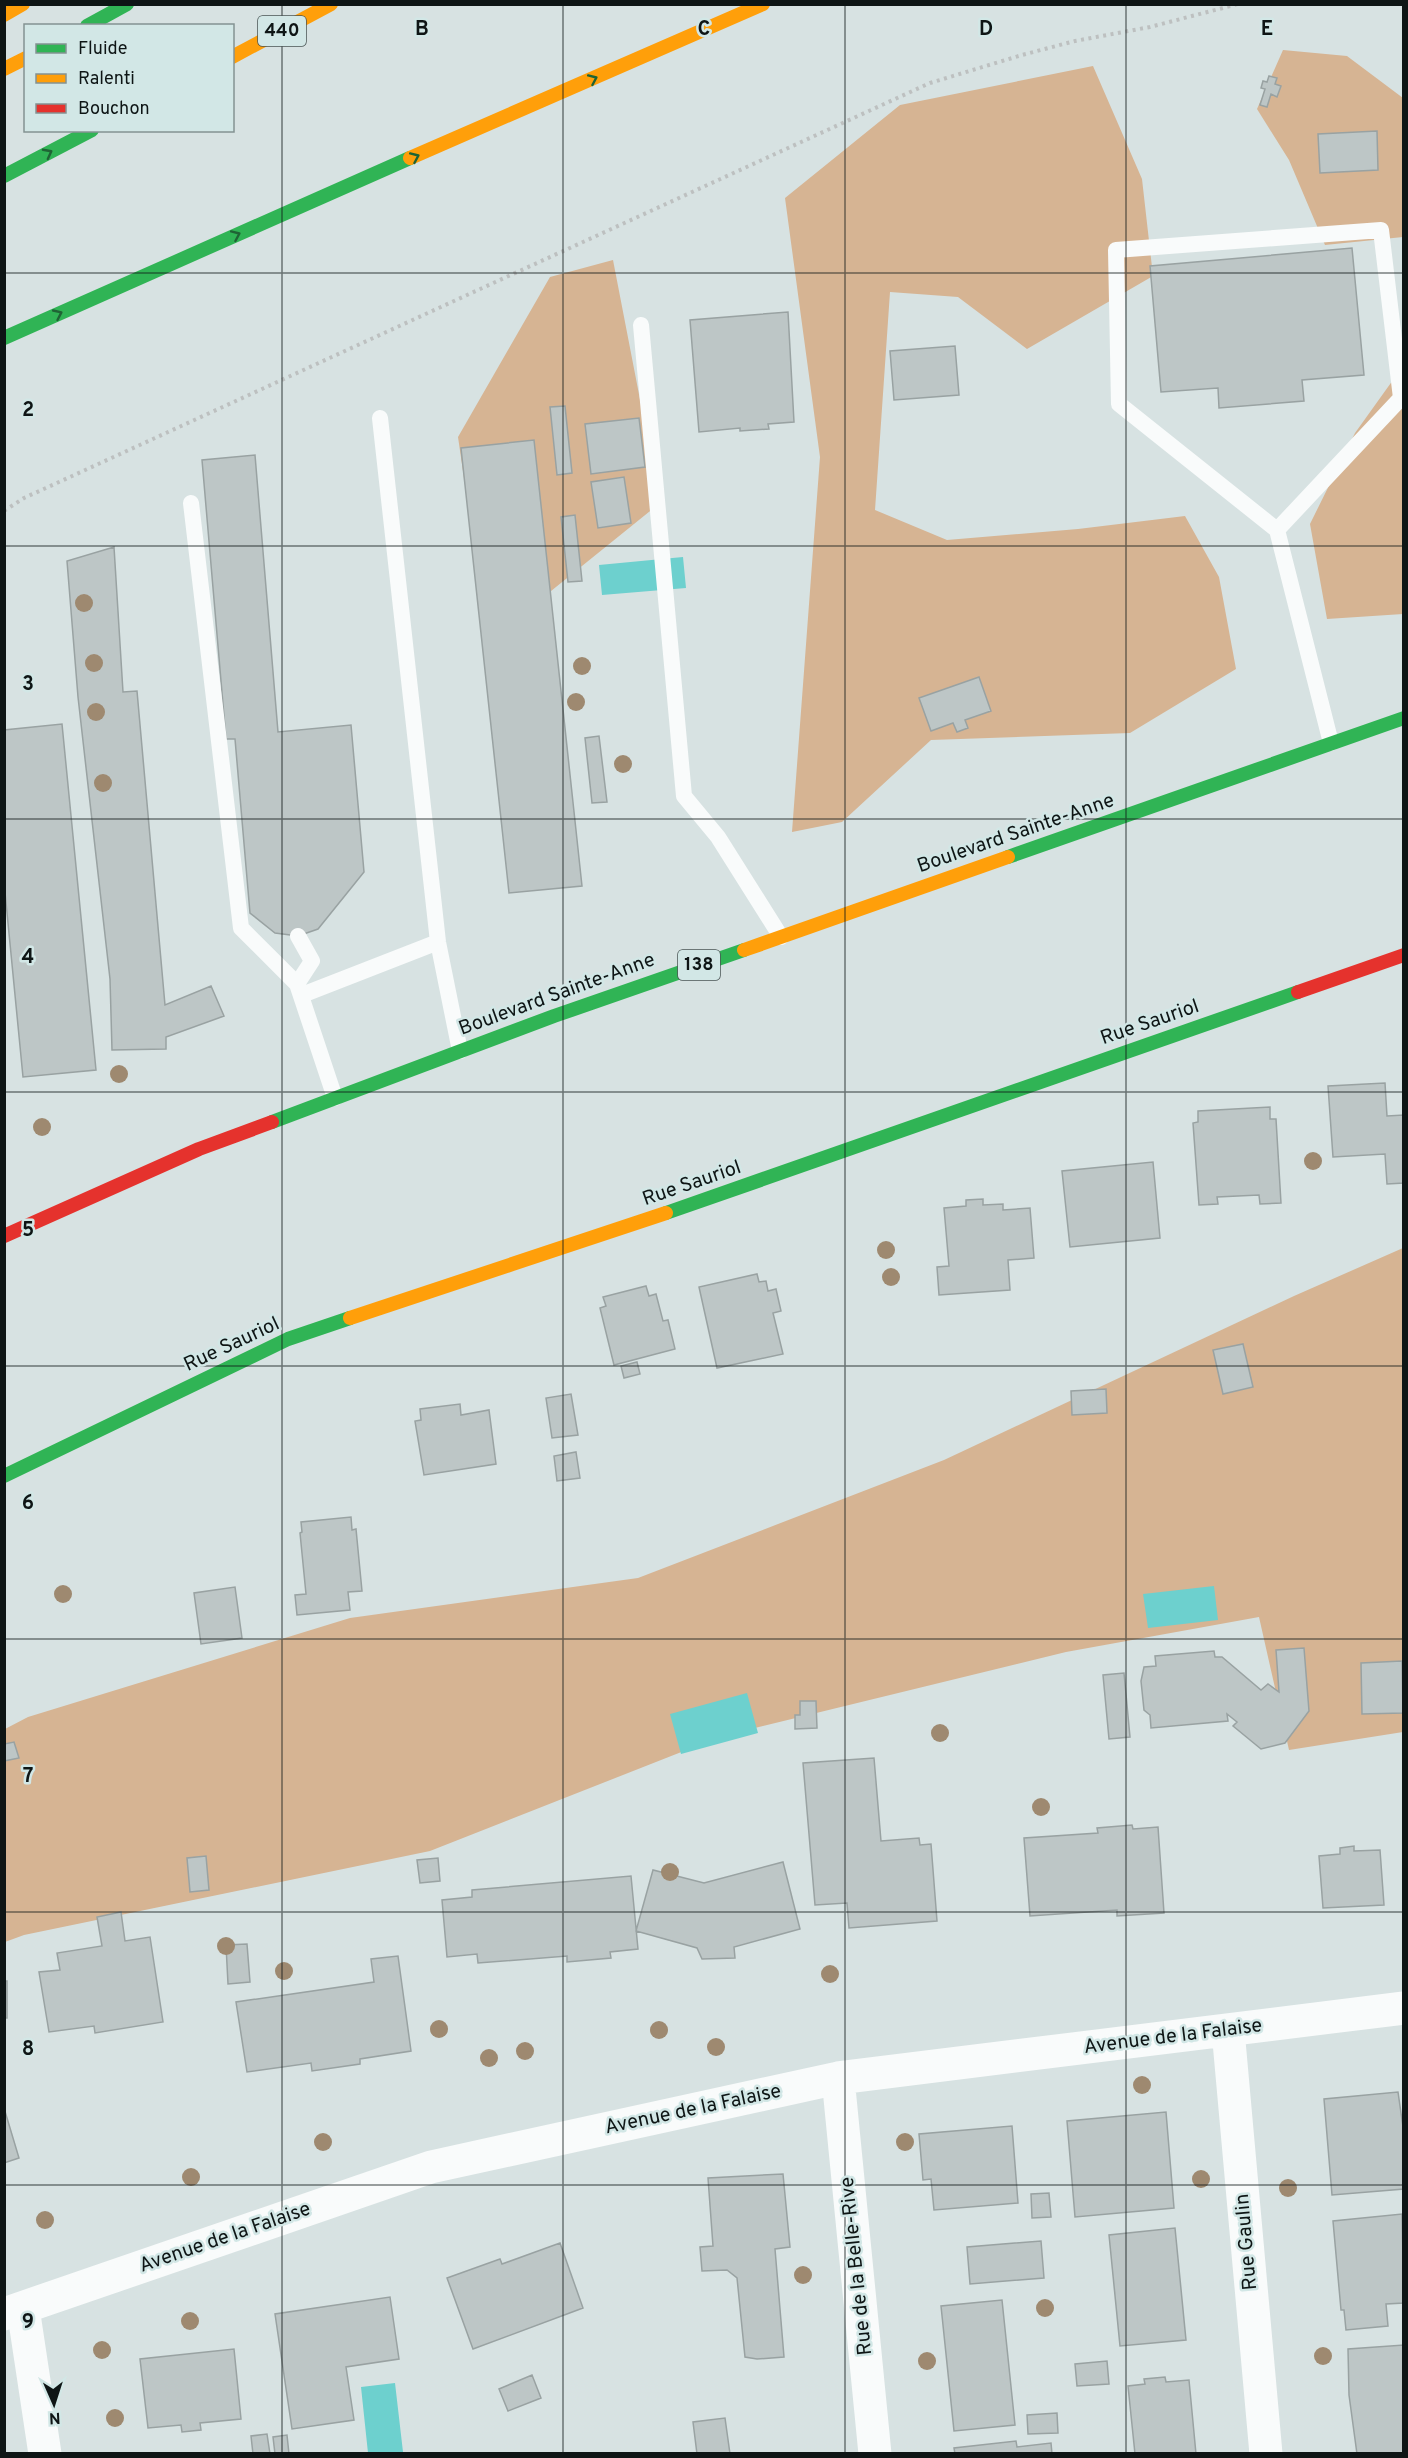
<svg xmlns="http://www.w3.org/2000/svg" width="1408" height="2458" font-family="Overpass,sans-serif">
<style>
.forest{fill:#d6b493}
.water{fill:#6dd0ce}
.building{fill:#bdc6c6;stroke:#99a2a2;stroke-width:1.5}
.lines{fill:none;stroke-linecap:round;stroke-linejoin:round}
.path{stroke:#bdc0c0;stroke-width:4;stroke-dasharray:3 4.5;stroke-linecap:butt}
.lane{stroke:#f9fbfb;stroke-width:16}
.street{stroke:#f9fbfb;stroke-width:33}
.fast{stroke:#30b455;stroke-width:14}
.slow{stroke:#ff9f0a;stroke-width:14}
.jam{stroke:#e5322d;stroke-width:14}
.tree{fill:#9e8970}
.oneway{stroke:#1f6435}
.grid{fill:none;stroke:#0e1515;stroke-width:1.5;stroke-opacity:0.55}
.labels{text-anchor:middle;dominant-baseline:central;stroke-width:5;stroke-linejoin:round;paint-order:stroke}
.shield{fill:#d2e7e6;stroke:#495454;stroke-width:1.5}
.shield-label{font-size:18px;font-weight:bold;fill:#0e1515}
.street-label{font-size:20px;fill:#0e1515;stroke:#d2e7e6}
.grid-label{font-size:20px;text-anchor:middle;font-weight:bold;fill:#0e1515;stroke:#d2e7e6;stroke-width:5;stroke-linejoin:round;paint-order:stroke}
</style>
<rect width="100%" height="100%" fill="#d7e2e2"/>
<path class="forest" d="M1283,50L1347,56L1403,98V237L1325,245L1289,160L1257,109Z
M1093,66L1142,179L1153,276L1027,349L958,297L890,292L875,510L947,540L1078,529L1185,516L1219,577L1236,669L1130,733L931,740L842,822L792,832L820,457L785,198L900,105Z
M613,260L660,503L488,642L458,437L550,277Z
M1403,366V614L1327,619L1310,524L1355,433Z
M1403,1248V1732L1289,1750L1259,1617L1066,1652L722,1736L430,1851L24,1935L5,1942V1729L28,1717L350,1618L638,1578L944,1460L1294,1296Z"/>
<path class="water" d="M683,557L686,588L602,595L599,565Z
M1214,1586L1218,1620L1148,1628L1143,1594Z
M747,1693L758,1733L681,1754L670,1714Z
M395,2383L403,2452L368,2453L361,2387Z"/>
<path class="building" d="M1269,76L1277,78L1275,84L1281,86L1277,97L1271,94L1267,107L1260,105L1265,89L1261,88L1263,81L1267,82Z
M1377,131L1378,170L1320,173L1318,134Z
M1352,248L1364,375L1302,380L1304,401L1219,408L1218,388L1161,392L1150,266Z
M788,312L794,422L768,424L769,429L740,431V428L699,432L690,320Z
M955,346L959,395L894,400L890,351Z
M565,406L572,473L557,475L550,407Z
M639,418L645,467L591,474L585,424Z
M534,440L582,886L509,893L461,448Z
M255,455L278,732L351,725L364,872L318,929L298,936L275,933L250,913L235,739H226L202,460Z
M624,477L631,523L598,528L591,482Z
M575,515L582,581L568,582L561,517Z
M114,547L123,692L137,691L165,1005L211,986L224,1016L166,1037V1049L112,1050L110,979L78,697L67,561Z
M979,677L991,711L965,720L968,728L957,732L953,723L931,731L919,698Z
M62,724L96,1070L23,1077L4,882V730Z
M599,736L607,802L592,803L585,738Z
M1385,1083L1387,1116L1404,1115V1183L1387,1184L1385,1154L1333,1157L1328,1086Z
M1270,1107V1119H1276L1281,1203L1260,1204L1259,1195L1217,1197L1218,1204L1199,1205L1193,1123L1198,1122V1111Z
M1153,1162L1160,1238L1070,1247L1062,1171Z
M983,1199V1205L1003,1204V1210L1030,1208L1034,1258L1008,1260L1010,1290L939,1295L937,1267L949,1266L944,1208L966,1206V1200Z
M757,1274L759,1282L766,1281L768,1291L776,1289L781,1311L773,1313L783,1354L717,1368L699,1287Z
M646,1286L649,1296L656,1294L663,1321L668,1320L675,1349L614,1365L600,1308L606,1306L603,1297Z
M1243,1344L1253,1387L1223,1394L1213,1350Z
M637,1362L640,1374L624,1378L621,1366Z
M1106,1389L1107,1413L1072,1415L1071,1391Z
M571,1394L578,1435L552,1438L546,1398Z
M460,1404L461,1415L489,1410L496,1464L424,1475L415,1421L421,1420L420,1409Z
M576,1452L580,1478L557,1481L554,1456Z
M351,1517L352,1530L356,1529L362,1591L348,1592L350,1610L297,1615L295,1595L306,1594L300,1533L302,1532L301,1522Z
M235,1587L242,1638L201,1644L194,1593Z
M1304,1648L1309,1711L1285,1743L1261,1749L1233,1726L1237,1722L1227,1714L1228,1721L1151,1728L1150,1715L1144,1710L1141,1681L1144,1667L1156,1666L1155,1656L1214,1651L1215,1657H1222L1261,1690L1268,1684L1279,1692L1276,1650Z
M1402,1661L1403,1713L1362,1714L1361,1663Z
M1124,1673L1130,1737L1109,1739L1103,1675Z
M800,1701H816L817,1728L795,1729V1715H800Z
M14,1742L19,1758L4,1761V1744Z
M874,1758L881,1841L919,1838L920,1845L931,1844L937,1921L849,1928L847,1903L815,1905L803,1763Z
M1132,1825L1133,1829L1158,1827L1164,1913L1117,1916V1910L1030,1916L1024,1838L1098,1833L1097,1828Z
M1354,1846V1851L1380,1850L1384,1905L1323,1908L1319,1856L1340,1854V1848Z
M206,1856L209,1890L190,1892L187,1858Z
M438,1858L440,1881L420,1883L417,1860Z
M783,1862L800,1929L734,1947L735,1958L702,1959L697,1948L636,1931L653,1870L704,1883Z
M631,1876L638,1949L610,1952L611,1958L567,1962V1956L478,1963L477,1954L447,1957L442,1900L472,1897V1890Z
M121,1912L125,1941L150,1937L163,2022L95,2033L94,2026L49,2032L39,1972L60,1970L57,1953L102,1946L97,1917Z
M247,1944L250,1982L228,1984L226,1945Z
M398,1956L411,2051L360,2059V2064L312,2071L311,2063L247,2072L236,2002L374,1982L371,1959Z
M4,1981H7V2018H4Z
M1398,2092L1404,2134V2189L1332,2195L1324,2099Z
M4,2108L19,2158L4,2163Z
M1166,2112L1174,2208L1075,2217L1067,2121Z
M1012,2126L1018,2203L934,2210L931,2179L923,2180L919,2134Z
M783,2174L790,2247L775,2249L784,2357L757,2359L745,2357L737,2278L727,2270L702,2271L700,2247L713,2246L708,2178Z
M1049,2193L1051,2217L1032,2218L1031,2194Z
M1402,2214L1404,2303L1386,2304L1388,2326L1346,2330L1344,2310H1341L1333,2221Z
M1175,2228L1186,2340L1120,2346L1109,2235Z
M1041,2241L1044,2278L970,2284L967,2247Z
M560,2243L583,2308L473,2349L447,2278L500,2259L502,2264Z
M390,2297L399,2359L346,2367L354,2420L292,2429L275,2314Z
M1002,2300L1015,2425L954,2431L941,2306Z
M1404,2345V2454H1357L1349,2395L1348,2349Z
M234,2349L241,2419L200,2423L201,2430L182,2432L181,2425L148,2428L140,2359Z
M1107,2361L1109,2384L1077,2386L1075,2364Z
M532,2375L541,2398L508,2411L499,2389Z
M1165,2377L1166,2382L1189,2380L1196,2454H1135L1128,2386L1145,2384L1144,2379Z
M1057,2413L1058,2433L1028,2434L1027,2415Z
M725,2418L730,2454H697L693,2422Z
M267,2434L270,2454H253L251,2436Z
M287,2435L289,2454H275L273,2437Z
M1016,2441L1017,2447L1051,2443L1052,2454H955L954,2448Z"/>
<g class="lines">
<path class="path" d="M4,511L24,498L930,83L1022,55L1075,41L1150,27L1238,4"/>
<path class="lane" d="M641,325L684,796L718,837L781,937
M380,418L438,942L460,1051
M191,503L241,928L297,984L335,1098
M1277,530L1119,404L1116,250L1381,230L1401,398L1277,530L1331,743
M297,984L312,961L298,936
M302,995L438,942"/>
<path class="street" d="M1228,2030L1266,2454
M838,2078L875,2454
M23,2308L45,2454
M4,2314L431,2167L838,2078L1404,2008"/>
<path class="fast" d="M87,26L127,4
M4,176L92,130
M4,338L410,158
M1008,857L1404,718
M272,1122L554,1016L744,950
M666,1213L1298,992
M4,1476L288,1339L350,1318"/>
<path class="slow" d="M4,15L23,4
M232,57L331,4
M4,69L26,58
M410,158L763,4
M744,950L1008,857
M350,1318L666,1213"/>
<path class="jam" d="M1298,992L1404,955
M4,1236L199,1149L272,1122"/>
</g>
<g class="tree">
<circle cx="84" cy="603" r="9"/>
<circle cx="94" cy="663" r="9"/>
<circle cx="582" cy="666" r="9"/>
<circle cx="576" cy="702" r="9"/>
<circle cx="96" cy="712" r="9"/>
<circle cx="623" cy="764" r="9"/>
<circle cx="103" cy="783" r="9"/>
<circle cx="119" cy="1074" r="9"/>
<circle cx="42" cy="1127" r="9"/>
<circle cx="1313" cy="1161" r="9"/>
<circle cx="886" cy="1250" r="9"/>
<circle cx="891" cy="1277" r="9"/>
<circle cx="63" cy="1594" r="9"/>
<circle cx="940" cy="1733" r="9"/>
<circle cx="1041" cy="1807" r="9"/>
<circle cx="670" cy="1872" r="9"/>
<circle cx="226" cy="1946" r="9"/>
<circle cx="284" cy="1971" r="9"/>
<circle cx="830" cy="1974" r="9"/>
<circle cx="439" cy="2029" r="9"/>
<circle cx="659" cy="2030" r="9"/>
<circle cx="716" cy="2047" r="9"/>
<circle cx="525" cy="2051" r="9"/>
<circle cx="489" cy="2058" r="9"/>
<circle cx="1142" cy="2085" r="9"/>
<circle cx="323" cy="2142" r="9"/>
<circle cx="905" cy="2142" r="9"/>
<circle cx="191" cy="2177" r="9"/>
<circle cx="1201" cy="2179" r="9"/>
<circle cx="1288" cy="2188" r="9"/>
<circle cx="45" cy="2220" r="9"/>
<circle cx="803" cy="2275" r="9"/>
<circle cx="1045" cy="2308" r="9"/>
<circle cx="190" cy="2321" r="9"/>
<circle cx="102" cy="2350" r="9"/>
<circle cx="1323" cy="2356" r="9"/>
<circle cx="927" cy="2361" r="9"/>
<circle cx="115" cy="2418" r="9"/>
</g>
<defs><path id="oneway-chevron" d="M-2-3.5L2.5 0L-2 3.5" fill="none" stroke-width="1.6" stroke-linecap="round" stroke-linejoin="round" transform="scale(1.5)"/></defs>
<g class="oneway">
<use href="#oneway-chevron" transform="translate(593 79) rotate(-24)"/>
<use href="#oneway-chevron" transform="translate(48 153) rotate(-28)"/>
<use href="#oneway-chevron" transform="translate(415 157) rotate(-24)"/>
<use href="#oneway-chevron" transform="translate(236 235) rotate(-24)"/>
<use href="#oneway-chevron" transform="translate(58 314) rotate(-25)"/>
</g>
<path class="grid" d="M282,4V2454M563,4V2454M845,4V2454M1126,4V2454M4,273H1404M4,546H1404M4,819H1404M4,1092H1404M4,1366H1404M4,1639H1404M4,1912H1404M4,2185H1404"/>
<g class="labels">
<g class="shield">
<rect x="258" y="16" width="48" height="30" rx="4.5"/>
<rect x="678" y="950" width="42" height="30" rx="4.5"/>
</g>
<g class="shield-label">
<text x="282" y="31">440</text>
<text x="699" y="965">138</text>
</g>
<g class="street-label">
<text transform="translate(1016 834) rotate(-19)">Boulevard Sainte-Anne</text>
<text transform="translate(557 995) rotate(-20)">Boulevard Sainte-Anne</text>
<text transform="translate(1150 1023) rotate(-19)">Rue Sauriol</text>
<text transform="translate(692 1184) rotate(-19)">Rue Sauriol</text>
<text transform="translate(232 1345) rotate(-25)">Rue Sauriol</text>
<text transform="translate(1173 2037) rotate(-7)">Avenue de la Falaise</text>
<text transform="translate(693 2110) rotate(-12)">Avenue de la Falaise</text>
<text transform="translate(225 2238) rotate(-19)">Avenue de la Falaise</text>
<text transform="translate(1247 2242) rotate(-95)">Rue Gaulin</text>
<text transform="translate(857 2266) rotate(-96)">Rue de la Belle-Rive</text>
</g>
</g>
<g class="grid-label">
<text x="422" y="35">B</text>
<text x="704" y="35">C</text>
<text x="986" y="35">D</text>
<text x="1267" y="35">E</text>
<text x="28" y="416">2</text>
<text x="28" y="690">3</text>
<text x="28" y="963">4</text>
<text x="28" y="1236">5</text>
<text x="28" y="1509">6</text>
<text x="28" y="1782">7</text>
<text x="28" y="2055">8</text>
<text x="28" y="2328">9</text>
</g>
<rect width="1408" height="2458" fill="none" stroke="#0e1515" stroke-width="12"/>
<rect x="24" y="24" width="210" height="108" fill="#d2e7e6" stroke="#849392" stroke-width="1.5"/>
<rect x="36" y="44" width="30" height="9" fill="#30b455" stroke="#849392" stroke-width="1.5"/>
<text x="78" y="54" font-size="18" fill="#0e1515">Fluide</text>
<rect x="36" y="74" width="30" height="9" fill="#ff9f0a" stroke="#849392" stroke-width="1.5"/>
<text x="78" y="84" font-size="18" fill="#0e1515">Ralenti</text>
<rect x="36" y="104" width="30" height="9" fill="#e5322d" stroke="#849392" stroke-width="1.5"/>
<text x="78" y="114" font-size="18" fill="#0e1515">Bouchon</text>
<g transform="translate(54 2404) rotate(177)" stroke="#d2e7e6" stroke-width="4.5" paint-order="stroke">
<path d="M0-4.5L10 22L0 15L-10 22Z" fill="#0e1515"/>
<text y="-9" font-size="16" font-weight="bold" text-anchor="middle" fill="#0e1515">N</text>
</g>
</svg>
